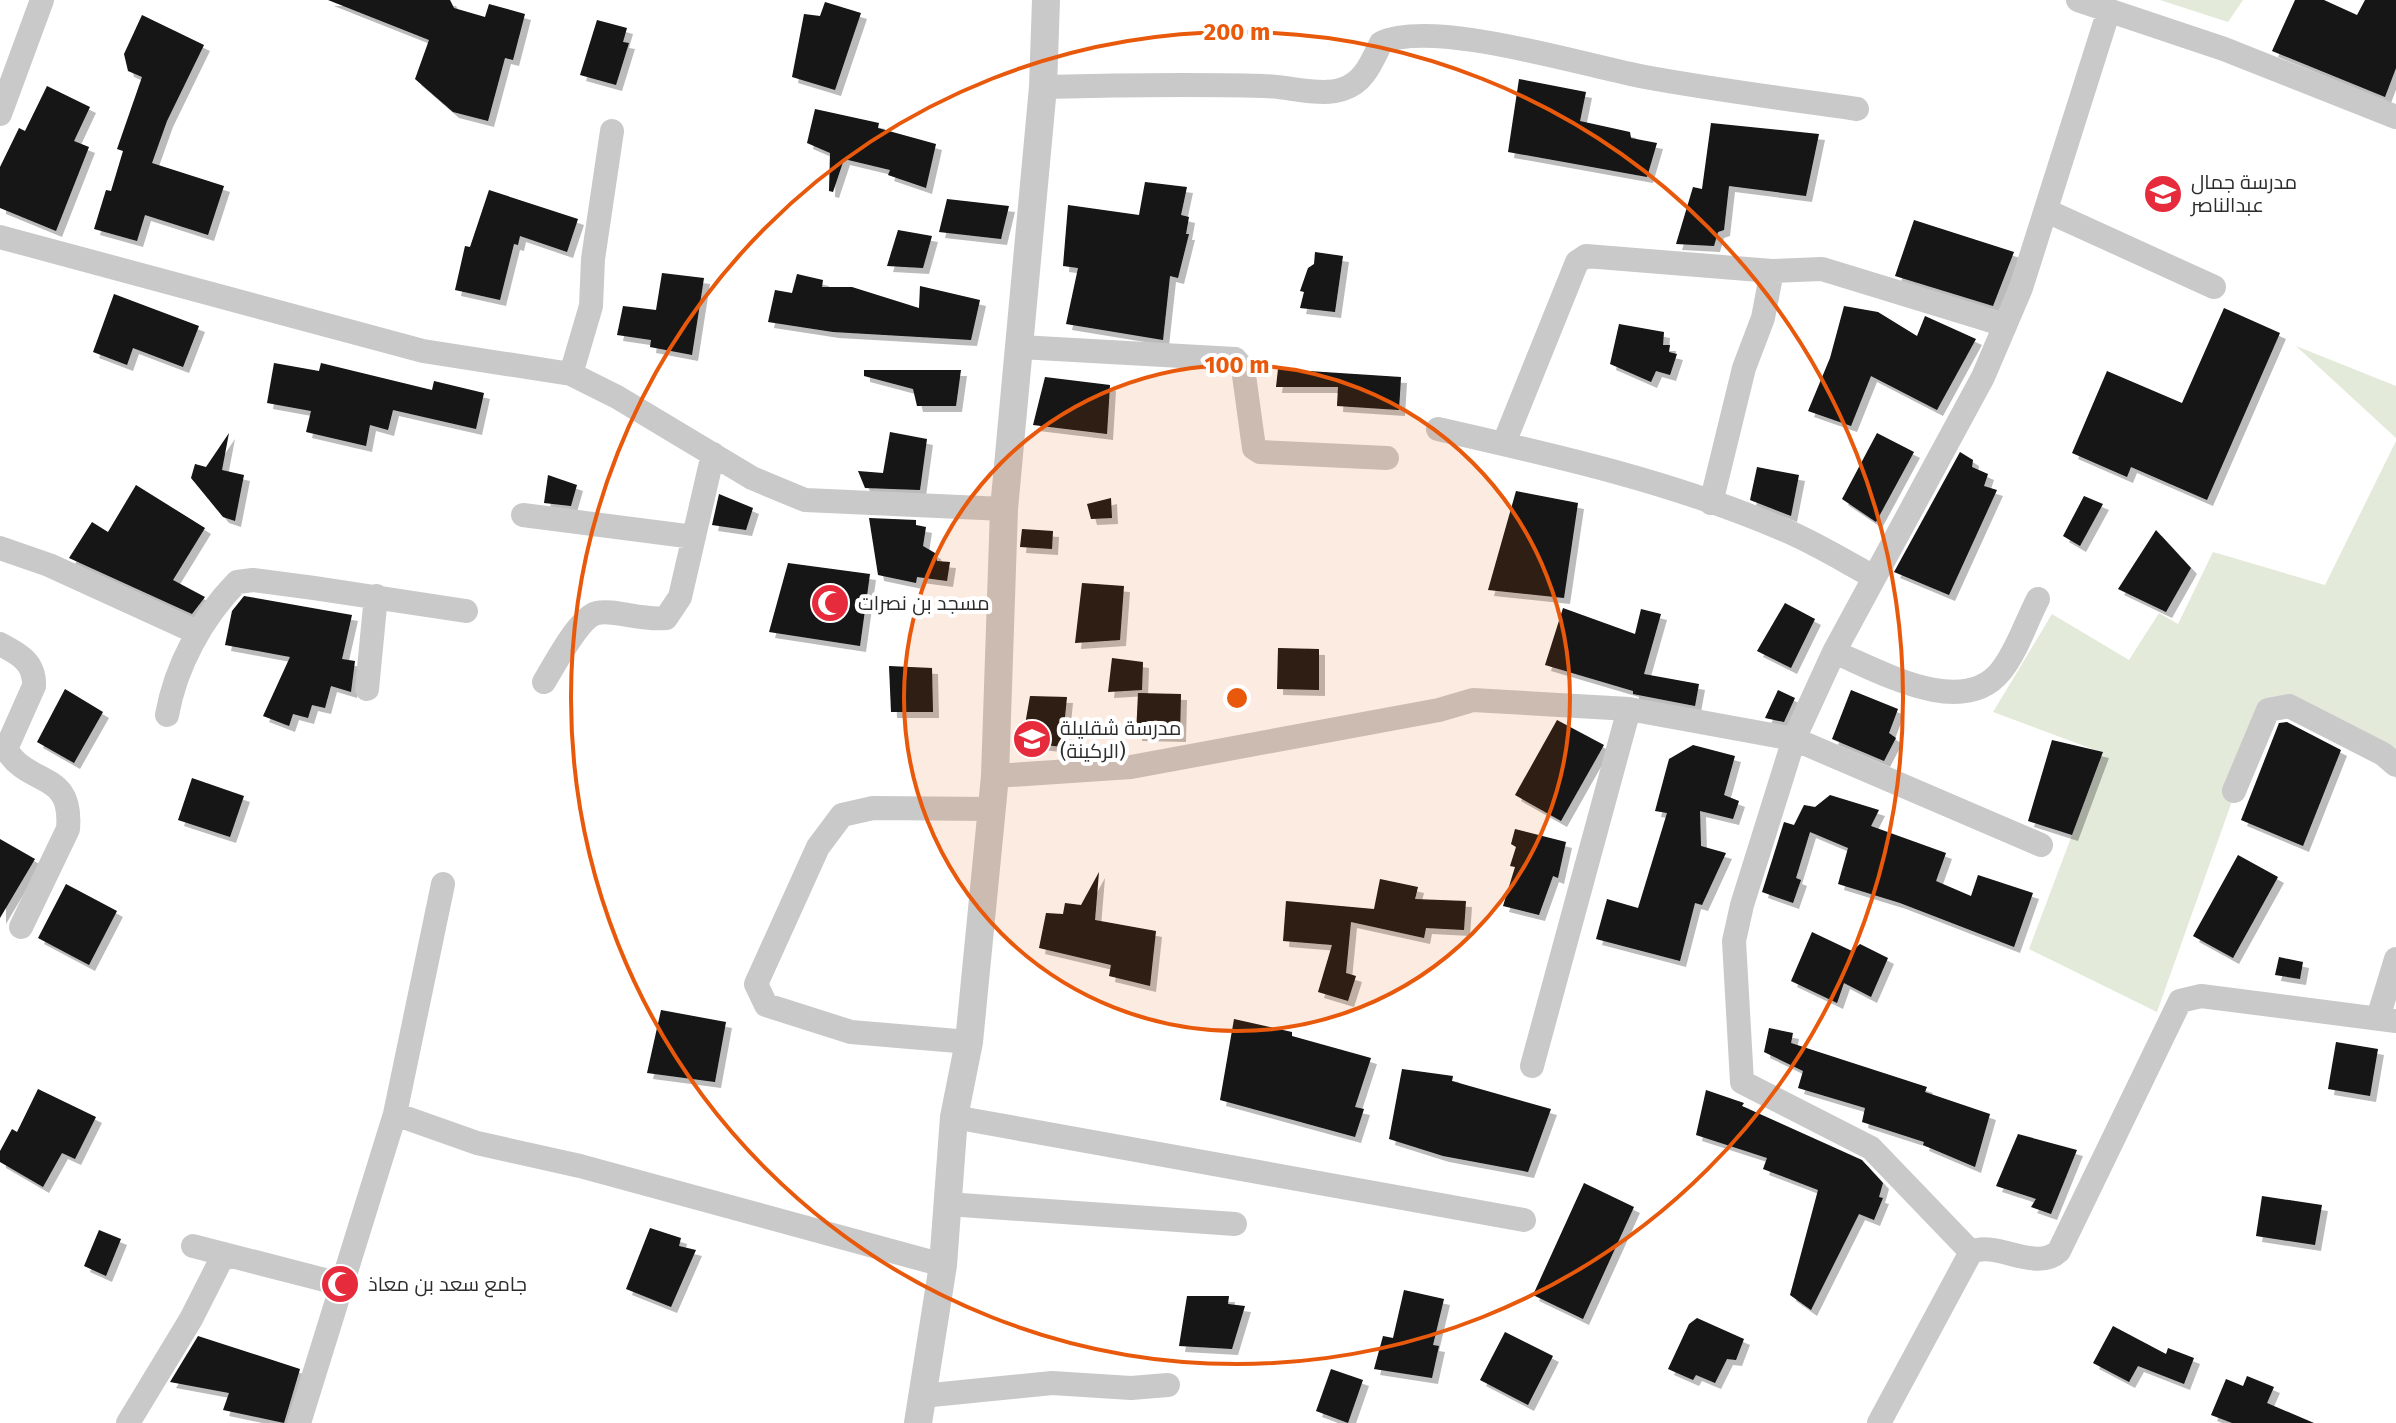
<svg xmlns="http://www.w3.org/2000/svg" width="2396" height="1423" font-family="'Fira Sans',Cairo,sans-serif">
<style>
.green{fill:#e3ead9}
.building{fill:#131313;filter:url(#shadow)}
.lines{fill:none;stroke-linecap:round;stroke-linejoin:round}
.minor{stroke:#c9c9c9;stroke-width:24}
.tertiary{stroke:#c9c9c9;stroke-width:28}
.ring{fill:none;stroke:#e8590c;stroke-width:4}
.labels{text-anchor:middle;dominant-baseline:central;stroke-width:8;stroke-linejoin:round;paint-order:stroke}
.poi-label{font-size:20px;fill:#2c2c2c;stroke:#fff;text-anchor:start}
.centre{fill:#e8590c;stroke:#fff;stroke-width:4}
.ring-label{font-size:24px;text-anchor:middle;font-weight:bold;fill:#e8590c;stroke:#fff;stroke-width:8;stroke-linejoin:round;paint-order:stroke}
</style>
<defs>
<filter id="shadow"><feDropShadow dx="6" dy="6" stdDeviation="0" flood-color="#0004"/></filter>
</defs>
<rect width="100%" height="100%" fill="#fff"/>
<path class="green" d="M2160,0H2243L2228,22Z
M2296,346L2396,386V438Z
M2396,441V779L2382,754L2273,707L2231,804L2157,1012L2029,949L2103,753L1993,712L2052,614L2129,660L2159,613L2178,624L2213,552L2325,585Z"/>
<path class="building" d="M328,0H450L454,8L485,17L489,4L525,14L513,60L505,58L488,121L453,112L415,79L429,40Z
M2295,0H2324L2357,15L2365,0H2396V68L2385,97L2272,51Z
M825,2L861,13L835,90L792,77L804,14L820,16Z
M142,15L204,45L167,121L152,163L224,186L208,235L145,215L137,241L94,229L106,190L111,191L123,151L117,149L142,77L128,71L124,54Z
M597,20L627,28L623,42L629,43L616,85L580,75Z
M1519,79L1586,92L1580,121L1630,132L1631,138L1657,143L1647,177L1508,152Z
M47,86L90,107L74,141L89,147L56,231L0,208V167L19,128L25,131Z
M815,109L879,123L878,128L936,144L926,188L888,175L890,170L844,159L833,192L829,191L830,153L807,143Z
M1711,123L1819,134L1806,196L1729,186L1724,230L1718,232L1714,246L1676,244L1693,187L1702,189Z
M1145,182L1187,187L1181,215L1189,217L1186,234H1189L1178,278L1170,276L1163,340L1066,324L1078,268L1063,266L1068,205L1139,215Z
M489,190L578,219L567,252L520,236L518,245L514,244L500,300L455,290L465,246L470,247Z
M947,199L1009,206L1001,239L939,232Z
M1914,220L2014,252L1993,306L1895,276Z
M898,230L932,236L923,268L887,266Z
M1315,252L1343,256L1335,312L1300,308L1304,292L1300,291L1308,268L1314,264Z
M662,273L704,278L692,355L650,347L651,340L617,335L623,306L656,310Z
M797,274L823,280L822,287H852L919,308L920,286L980,300L971,340L833,332L768,322L775,290L792,293Z
M114,294L199,326L183,367L133,348L127,365L93,352Z
M1844,306L1878,312L1917,336L1925,316L1976,339L1937,410L1871,376L1851,426L1808,411L1830,358Z
M2224,308L2280,333L2207,500L2131,467L2127,477L2072,453L2107,371L2182,403Z
M1619,324L1664,332L1663,345H1670L1669,352L1677,354L1670,375L1656,371L1651,382L1610,364Z
M274,363L319,371L321,363L432,390L434,381L484,393L476,429L393,410L388,430L370,425L366,446L306,432L311,411L267,403Z
M1278,369L1401,377L1399,410L1337,406L1338,387H1276Z
M864,370H961L956,406H917L913,389L864,376Z
M1045,377L1110,385L1107,434L1033,425Z
M890,432L927,439L920,490L865,488L858,471L883,473Z
M229,433L222,470L244,475L235,521L223,517L191,478L195,464L206,467Z
M1877,433L1914,452L1876,522L1842,499Z
M1960,452L1973,460L1972,467L1988,474L1984,486L1997,490L1949,595L1894,572Z
M1757,467L1799,475L1791,516L1750,500Z
M548,475L577,485L571,506L544,503Z
M136,485L205,528L173,580L205,597L192,614L69,558L92,522L108,532Z
M1516,491L1578,503L1564,598L1488,590Z
M719,494L753,508L746,530L712,525Z
M2084,496L2103,504L2080,546L2063,536Z
M1111,498L1112,518L1091,519L1087,504Z
M869,518L916,520V525L926,527L923,546L935,553L937,561L950,562L947,581L917,577L916,583L878,575Z
M1022,529L1053,531L1052,549L1020,547Z
M2156,530L2191,568L2166,612L2118,589Z
M788,563L870,574L860,646L769,632Z
M1082,583L1124,586L1120,640L1075,643Z
M244,596L352,615L342,659L355,661L351,692L331,686L325,708L312,705L308,718L293,714L289,726L263,716L290,657L225,645L232,611Z
M1785,603L1815,619L1791,668L1757,651Z
M1563,608L1635,634L1641,609L1661,614L1644,674L1699,684L1695,706L1633,694V691L1545,665Z
M1278,648L1319,649V690L1277,689Z
M1112,658L1143,662L1142,690L1108,692Z
M889,666L932,668L933,712H891Z
M65,689L103,712L74,763L37,742Z
M1778,690L1795,698L1784,722L1765,718Z
M1851,690L1898,709L1889,733L1896,738L1884,761L1832,739Z
M1138,693L1181,694L1180,736L1136,735Z
M1030,696L1067,697L1062,747L1022,742Z
M1557,720L1604,745L1561,821L1515,795Z
M2287,722L2341,750L2303,846L2241,820L2279,723Z
M2052,740L2103,752L2072,835L2028,821Z
M1693,745L1735,756L1724,795L1739,801L1733,819L1700,811L1701,846L1726,853L1702,905L1695,903L1680,961L1596,939L1607,899L1638,908L1667,813L1655,811L1669,759Z
M192,778L244,796L230,837L178,820Z
M1830,795L1879,810L1871,826L1946,853L1936,881L1971,896L1978,875L2033,893L2014,947L1900,903L1838,884L1848,848L1810,832L1796,878L1801,880L1793,903L1762,892L1784,822L1794,825L1804,805L1815,807Z
M1515,829L1566,842L1558,878L1553,876L1539,915L1503,906L1515,867L1510,866L1516,847L1511,844Z
M0,839L35,859L0,918Z
M2238,855L2278,877L2233,958L2193,936Z
M1099,872L1095,920L1156,931L1150,986L1109,976L1111,965L1039,948L1046,913L1063,914L1065,903L1081,905Z
M1380,879L1418,887L1415,899L1466,901L1464,930L1426,928L1424,938L1351,922L1346,973L1356,976L1348,1001L1318,992L1332,945L1283,941L1286,901L1374,909Z
M66,884L117,911L89,965L38,938Z
M1812,932L1852,951L1860,944L1888,958L1871,997L1844,983L1837,1003L1791,981Z
M2279,957L2303,962L2300,979L2275,975Z
M661,1010L726,1022L715,1082L647,1073Z
M1234,1019L1292,1032V1036L1371,1058L1355,1107L1364,1109L1355,1137L1220,1100Z
M1769,1028L1793,1033L1791,1043L1927,1087L1925,1092L1990,1114L1975,1167L1923,1145L1924,1142L1862,1122L1865,1108L1798,1088L1803,1071L1764,1052Z
M2336,1042L2378,1049L2370,1096L2328,1089Z
M1402,1069L1453,1076L1452,1081L1551,1109L1528,1172L1443,1156L1389,1139Z
M38,1089L96,1117L75,1159L62,1153L43,1187L0,1162V1151L12,1129L17,1132Z
M1706,1090L1744,1103L1742,1106L1862,1160L1883,1183L1879,1197L1883,1198L1874,1220L1859,1214L1811,1310L1790,1295L1818,1190L1763,1169L1767,1158L1696,1135Z
M2018,1134L2077,1150L2051,1214L2031,1207L2036,1199L1996,1186Z
M1584,1183L1634,1207L1583,1319L1533,1295Z
M2262,1196L2322,1205L2315,1245L2256,1236Z
M650,1228L681,1238L679,1246L696,1250L671,1307L626,1289Z
M99,1230L121,1239L106,1276L84,1266Z
M1404,1290L1444,1299L1433,1345L1439,1346L1432,1378L1374,1369L1383,1336L1393,1338Z
M1187,1296H1229L1228,1304L1245,1306L1232,1349L1179,1346Z
M1697,1318L1744,1339L1736,1360L1727,1359L1715,1383L1696,1375L1693,1380L1668,1369L1689,1324Z
M2113,1326L2166,1354L2168,1348L2194,1358L2184,1384L2138,1366L2129,1382L2093,1363Z
M1505,1332L1553,1356L1528,1405L1480,1380Z
M198,1336L300,1369L284,1423L223,1410L229,1393L170,1382Z
M1331,1369L1363,1380L1348,1423L1316,1411Z
M2247,1376L2274,1387L2267,1403L2314,1423H2232L2211,1415L2226,1379L2243,1386Z"/>
<g class="lines">
<path class="minor" d="M2078,0L2224,49L2396,117
M1043,87C1117,85 1190,84 1264,86C1287,86 1321,97 1343,89C1364,83 1372,61 1381,43C1433,18 1585,66 1645,77C1716,90 1787,99 1857,109
M0,114L42,0
M2047,211L2214,287
M0,237L423,351L571,374L617,397L752,478L805,500L1004,509
M1020,347L1235,359L1243,368L1254,448L1260,452L1387,458
M571,374L591,306L593,259L612,131
M1438,429C1553,455 1673,482 1782,529C1814,542 1844,561 1874,577
M1504,443L1577,262L1586,256L1772,271L1822,269L2005,325
M1711,503L1744,368L1763,318L1772,271
M523,515L694,537
M0,548L49,565L198,633
M0,644C19,654 35,662 34,686L6,749C29,788 73,769 68,829L21,927
M1834,652C1878,670 1962,720 2001,671C2017,651 2026,622 2038,599
M544,682C554,666 579,617 597,613C613,609 643,621 666,618L680,597L713,454
M367,689L376,596
M167,715C176,665 202,618 237,582L253,580L314,588L466,611
M995,776L1131,767L1439,710L1473,700L1629,709L1794,739L2041,845
M2234,791L2268,710L2289,706L2383,754L2396,765
M2378,1018L2396,959
M969,1042L851,1032L766,1005L756,984L818,847L842,815L873,808L989,809
M1532,1066L1629,709
M395,1114L477,1143L580,1166L943,1265
M954,1117L1524,1220
M947,1204L1235,1224
M193,1246L340,1284
M1971,1252L1871,1148L1742,1082L1734,941L1742,905L1794,739L1834,652L1983,377L2021,288L2109,10
M922,1396L1052,1383L1131,1388L1168,1385
M128,1423L191,1319L224,1254
M299,1423L395,1114L443,884
M1879,1423L1971,1252C1997,1240 2036,1273 2059,1251L2180,1001L2201,996L2396,1021"/>
<path class="tertiary" d="M918,1423L943,1265L954,1117L969,1042L995,776L1004,509L1043,87L1046,0"/>
</g>
<circle cx="1237" cy="698" r="333" fill="#e8590c" fill-opacity=".12"/>
<g class="ring">
<circle cx="1237" cy="698" r="333"/>
<circle cx="1237" cy="698" r="666"/>
</g>
<defs>
<symbol id="school-disc" viewBox="-11 -11 22 22"><circle r="9.5" fill="#e62c3c" stroke="#fff"/><path d="M0-5L7-2L0 1L-7-2ZM-4 1L0 2.5L4 1V4Q0 6-4 4Z" fill="#fff"/></symbol>
<symbol id="mosque-disc" viewBox="-11 -11 22 22"><circle r="9.5" fill="#e62c3c" stroke="#fff"/><path d="M3.5-4.9A6 6 0 1 0 3.5 4.9A5 5 0 1 1 3.5-4.9Z" fill="#fff"/></symbol>
</defs>
<g fill-rule="evenodd">
<use href="#school-disc" x="2141" y="172" width="44" height="44"/>
<use href="#mosque-disc" x="808" y="581" width="44" height="44"/>
<use href="#school-disc" x="1010" y="717" width="44" height="44"/>
<use href="#mosque-disc" x="318" y="1262" width="44" height="44"/>
</g>
<g class="labels">
<g class="poi-label">
<text x="2191" y="182">مدرسة جمال<tspan x="2191" dy="23">عبدالناصر</tspan></text>
<text x="858" y="603">مسجد بن نصرات</text>
<text x="1060" y="728">مدرسة شقليلة<tspan x="1060" dy="23">(الركينة)</tspan></text>
<text x="368" y="1284">جامع سعد بن معاذ</text>
</g>
</g>
<circle cx="1237" cy="698" r="12" class="centre"/>
<g class="ring-label">
<text x="1237" y="40">200 m</text>
<text x="1237" y="373">100 m</text>
</g>
</svg>
